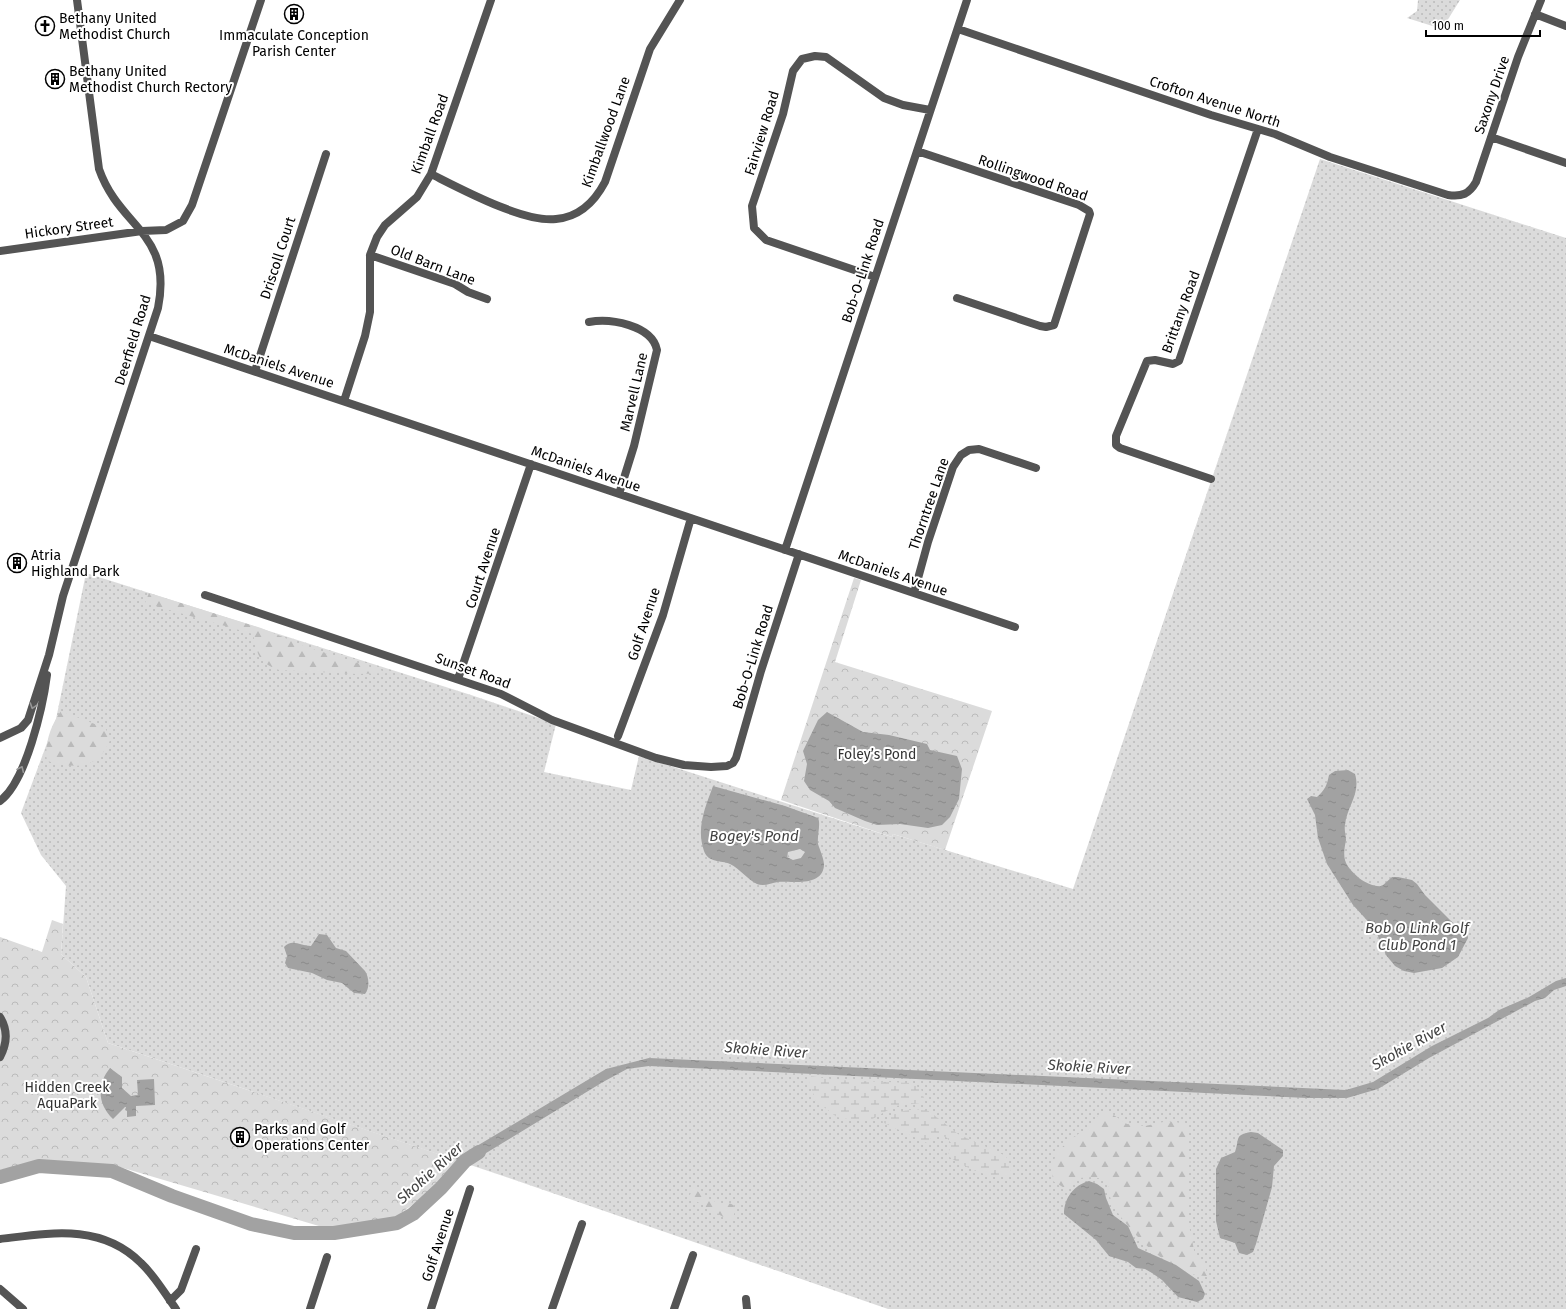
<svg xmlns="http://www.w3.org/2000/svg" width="1566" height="1309" font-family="'Fira Sans',sans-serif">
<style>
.grass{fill:url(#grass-dots)}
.forest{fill:url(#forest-firs)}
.wetland{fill:url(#wetland-marsh)}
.park{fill:url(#park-crowns)}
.water{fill:url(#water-ripples);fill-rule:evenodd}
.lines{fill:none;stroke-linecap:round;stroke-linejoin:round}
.river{stroke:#a2a2a2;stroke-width:14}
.minor{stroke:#545454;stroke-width:8}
.oneway{stroke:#989898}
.labels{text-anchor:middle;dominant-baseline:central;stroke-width:4;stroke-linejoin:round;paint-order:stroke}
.poi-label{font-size:14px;fill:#000;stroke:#fff;text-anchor:start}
.street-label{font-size:14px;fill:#000;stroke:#fff}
.park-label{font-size:14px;fill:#323232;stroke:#fff}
.water-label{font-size:15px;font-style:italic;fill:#434343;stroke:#fff}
</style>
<defs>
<pattern id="grass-dots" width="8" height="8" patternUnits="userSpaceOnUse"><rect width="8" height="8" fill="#dbdbdb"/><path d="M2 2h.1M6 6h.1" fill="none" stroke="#bababa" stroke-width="1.8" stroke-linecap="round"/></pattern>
<pattern id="forest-firs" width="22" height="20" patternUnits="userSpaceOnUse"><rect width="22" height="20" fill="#dbdbdb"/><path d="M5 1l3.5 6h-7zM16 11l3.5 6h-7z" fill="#bababa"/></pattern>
<pattern id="wetland-marsh" width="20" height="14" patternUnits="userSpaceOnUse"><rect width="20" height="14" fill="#dbdbdb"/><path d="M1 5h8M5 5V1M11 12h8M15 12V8" fill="none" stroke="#bababa"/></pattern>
<pattern id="park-crowns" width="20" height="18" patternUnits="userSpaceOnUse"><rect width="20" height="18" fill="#dbdbdb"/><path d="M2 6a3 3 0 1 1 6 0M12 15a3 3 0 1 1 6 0" fill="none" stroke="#bababa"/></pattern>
<pattern id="water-ripples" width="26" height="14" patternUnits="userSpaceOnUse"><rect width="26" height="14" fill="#a2a2a2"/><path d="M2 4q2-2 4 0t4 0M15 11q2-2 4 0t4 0" fill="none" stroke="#8a8a8a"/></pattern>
</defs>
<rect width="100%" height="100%" fill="#fff"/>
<path class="grass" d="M1418,0H1460L1442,29L1407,18L1417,11Z
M1320,159L1566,238V1309H888L509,1178L108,1043L86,977L61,954L66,886L41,855L21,813L56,719L86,573L471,695L556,724L544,772L631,790L639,756L892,837L893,834L1073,889Z"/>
<path class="forest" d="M149,593L261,628L307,647L389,673L358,674L279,670C257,662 258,655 253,634L145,603Z
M61,711L105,728L111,738C98,770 78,769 47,761C44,744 51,725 61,711Z
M800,849L805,852L801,858L793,860L787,858L788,852Z
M1109,1112L1127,1124L1145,1126L1168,1121L1187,1124L1189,1129V1225L1195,1255L1206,1269L1207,1276C1173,1277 1131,1234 1114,1207C1109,1198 1109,1189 1107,1180L1093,1177L1078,1178L1066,1189L1053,1181L1052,1169L1056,1153L1072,1138L1094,1124L1098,1115Z
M693,1188H695C700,1195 711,1201 720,1203C726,1204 728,1202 733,1205L735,1211L733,1218L729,1220L725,1218L689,1197Z"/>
<path class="wetland" d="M810,1076L838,1080L911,1083L921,1089L924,1098L921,1103L895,1106L869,1121L838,1118L816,1101L809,1082Z
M915,1109L929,1111L958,1134L1006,1156L1011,1169L1010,1176C990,1180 964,1167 948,1156L951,1143L946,1137L934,1135L927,1143L882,1122L898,1112Z"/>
<path class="park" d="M854,578L861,580L835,662L992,711L945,850L893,834L892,837L781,800Z
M52,920L63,924L61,954L86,977L108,1043L468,1164L393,1219L329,1229L113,1165L39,1161L0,1170V937L42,952Z"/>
<path class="water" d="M827,712L863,732L889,735L927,744L930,750L957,756L962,769L959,799L950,817L942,825L928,828L900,824L877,825L865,821L835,808L829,801L810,790L804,781L807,764L803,751L818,720Z
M1348,770L1355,774C1361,794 1347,806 1345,825C1344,830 1346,835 1346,840C1342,859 1344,865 1359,878C1366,883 1374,887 1382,886L1392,877H1398L1412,880L1417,884L1425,895L1452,922L1467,931L1468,938L1458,957L1442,968L1414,973L1404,971L1395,966L1386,955L1375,929L1353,905L1327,864L1318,838L1315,815L1307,799L1311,796L1317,797C1325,790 1327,785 1329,775L1335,771Z
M713,786L785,806L818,818C821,824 817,835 818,844C820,850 824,859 824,865C823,887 792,881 778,882C771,883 764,887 757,884C747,879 740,869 730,864C721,860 708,863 704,851C696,828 705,808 713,786ZM800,849L805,852L801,858L793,860L787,857L788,852Z
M319,934L327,935L336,948L346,951L365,971C369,977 370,988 365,994L354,993L342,983L327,980L312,973L288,968L285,963L287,956L284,947C292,938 301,946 311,946Z
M1566,978V986L1554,990L1545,998L1535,1001L1429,1058L1378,1089L1347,1098H1307L649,1066L627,1069L603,1082L468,1164L455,1159L606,1069L649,1058L1346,1090L1373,1082L1432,1046L1488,1018L1499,1010L1529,997L1556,981Z
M110,1068L122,1077V1088L131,1096L138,1095L137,1080L154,1079L155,1105L136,1106V1116L127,1117V1111L125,1110L126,1107H125L113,1119C97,1104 97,1084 110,1068Z
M1251,1132L1258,1133L1283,1150V1156L1274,1166L1272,1187L1256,1244L1253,1252L1247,1255L1239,1253L1235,1243L1220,1238L1216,1221V1169L1221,1158L1235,1152C1240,1138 1234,1135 1251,1132Z
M1089,1181L1097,1184L1104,1189L1106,1198L1113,1215L1128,1226L1138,1248L1176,1265L1199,1281L1205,1294L1203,1299L1197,1302L1178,1297L1162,1280L1152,1273L1145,1269L1136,1268L1128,1262L1109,1256L1096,1240L1064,1214C1064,1198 1074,1185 1089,1181Z"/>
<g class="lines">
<path class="river" d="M0,1177L39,1166L112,1171L172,1196L251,1224L294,1233H334L397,1223L413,1214L441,1188L465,1161L479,1152"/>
<path class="minor" d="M1535,14L1566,26
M958,29L1211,115L1275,134L1330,157L1448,195C1462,197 1469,194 1476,182L1518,57L1541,0
M1491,137L1566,163
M917,151L1079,205L1089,211L1090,214L1054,325L1046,327L1040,326L957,298
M431,174C461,189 524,223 556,219C580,217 595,201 605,182L650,49L680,0
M0,251L142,231L166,230L183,221L192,205L261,0
M370,255L455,284L468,292L487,299
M875,277L766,240L754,228L752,206L783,114L793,71L802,59L815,56L826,57L884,98L903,105L930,110
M589,322C610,318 652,325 657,350L634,446L619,494
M149,336L1015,627
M255,371L326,154
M344,401L365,336L370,312V255L377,237L385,225L417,197L431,174L491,0
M1211,479L1120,448L1116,445V436L1147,361L1155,360L1173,364L1179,361L1258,129
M785,550L967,0
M914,593L928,542L953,467L961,455L969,450L979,449L1036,468
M205,595L501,694L552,720L656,758L684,765L711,767L727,766L733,763L736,758L761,671L799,554
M458,679L531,464
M618,736L663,615L691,518
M0,738L21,728L28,720L49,655L63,596L158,308C173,232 120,229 99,169L77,0
M0,801C26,782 43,706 47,675
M0,1017C8,1030 7,1044 0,1057
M0,1239C50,1233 101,1223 141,1263C155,1276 165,1294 176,1309
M0,1289L23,1309
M746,1299L747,1309
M170,1301L181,1290L196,1249
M310,1309L327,1257
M431,1309L470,1189
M552,1309L582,1224
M674,1309L693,1255"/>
</g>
<defs><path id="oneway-chevron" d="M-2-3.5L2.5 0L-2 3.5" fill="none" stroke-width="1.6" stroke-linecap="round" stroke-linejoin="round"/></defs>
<g class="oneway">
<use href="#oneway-chevron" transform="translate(33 706) rotate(108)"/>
<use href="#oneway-chevron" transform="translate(21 769) rotate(-66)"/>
</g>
<defs>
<symbol id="building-ring" viewBox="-11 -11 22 22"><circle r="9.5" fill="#fff" stroke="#000" stroke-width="1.5"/><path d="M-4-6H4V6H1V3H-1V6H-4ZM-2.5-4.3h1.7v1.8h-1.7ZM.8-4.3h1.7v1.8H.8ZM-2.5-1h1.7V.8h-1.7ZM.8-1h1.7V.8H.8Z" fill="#000"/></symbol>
<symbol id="church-ring" viewBox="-11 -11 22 22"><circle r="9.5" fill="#fff" stroke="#000" stroke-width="1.5"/><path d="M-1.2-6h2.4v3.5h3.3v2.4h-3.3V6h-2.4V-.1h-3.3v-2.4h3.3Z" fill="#000"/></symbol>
</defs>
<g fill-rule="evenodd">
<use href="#building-ring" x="283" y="3" width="22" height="22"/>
<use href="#church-ring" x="34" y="15" width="22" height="22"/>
<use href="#building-ring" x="44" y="68" width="22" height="22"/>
<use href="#building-ring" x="6" y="552" width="22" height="22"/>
<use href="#building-ring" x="229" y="1126" width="22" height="22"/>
</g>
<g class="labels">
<g class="poi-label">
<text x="59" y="18">Bethany United<tspan x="59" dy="16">Methodist Church</tspan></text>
<text x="294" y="35" text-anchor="middle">Immaculate Conception<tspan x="294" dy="16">Parish Center</tspan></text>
<text x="69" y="71">Bethany United<tspan x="69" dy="16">Methodist Church Rectory</tspan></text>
<text x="31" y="555">Atria<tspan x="31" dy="16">Highland Park</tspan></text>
<text x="254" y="1129">Parks and Golf<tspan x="254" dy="16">Operations Center</tspan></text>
</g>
<g class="street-label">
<text transform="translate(1492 95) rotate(-71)">Saxony Drive</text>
<text transform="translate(1215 102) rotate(18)">Crofton Avenue North</text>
<text transform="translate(606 132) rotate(-70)">Kimballwood Lane</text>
<text transform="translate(762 133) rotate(-73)">Fairview Road</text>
<text transform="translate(430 134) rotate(-70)">Kimball Road</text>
<text transform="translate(1033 178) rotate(19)">Rollingwood Road</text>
<text transform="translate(69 228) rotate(-8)">Hickory Street</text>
<text transform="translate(278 258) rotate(-72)">Driscoll Court</text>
<text transform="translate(433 265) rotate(21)">Old Barn Lane</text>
<text transform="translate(863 271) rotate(-72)">Bob-O-Link Road</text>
<text transform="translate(1181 312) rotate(-70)">Brittany Road</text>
<text transform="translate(133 340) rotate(-73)">Deerfield Road</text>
<text transform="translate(279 366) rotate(18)">McDaniels Avenue</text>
<text transform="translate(634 392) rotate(-77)">Marvell Lane</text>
<text transform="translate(586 469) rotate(19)">McDaniels Avenue</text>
<text transform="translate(929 504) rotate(-71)">Thorntree Lane</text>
<text transform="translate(483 568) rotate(-72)">Court Avenue</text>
<text transform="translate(893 573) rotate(19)">McDaniels Avenue</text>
<text transform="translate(644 624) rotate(-72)">Golf Avenue</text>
<text transform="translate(753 657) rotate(-73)">Bob-O-Link Road</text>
<text transform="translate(473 671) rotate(20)">Sunset Road</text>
<text transform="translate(438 1245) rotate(-72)">Golf Avenue</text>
</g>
<g class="park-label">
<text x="877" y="754">Foley’s Pond</text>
<text x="67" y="1087">Hidden Creek<tspan x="67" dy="16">AquaPark</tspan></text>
</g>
<g class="water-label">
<text x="754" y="836">Bogey's Pond</text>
<text x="1417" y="928">Bob O Link Golf<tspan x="1417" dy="17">Club Pond 1</tspan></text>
<text transform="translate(1409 1046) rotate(-29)">Skokie River</text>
<text transform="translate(766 1050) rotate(4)">Skokie River</text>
<text transform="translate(1089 1067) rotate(3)">Skokie River</text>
<text transform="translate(430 1173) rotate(-42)">Skokie River</text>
</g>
</g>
<path d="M1426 30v6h114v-6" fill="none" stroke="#000000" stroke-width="2"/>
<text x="1432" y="30" font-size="12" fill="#000000" stroke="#ffffff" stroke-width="3" paint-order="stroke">100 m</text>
</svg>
